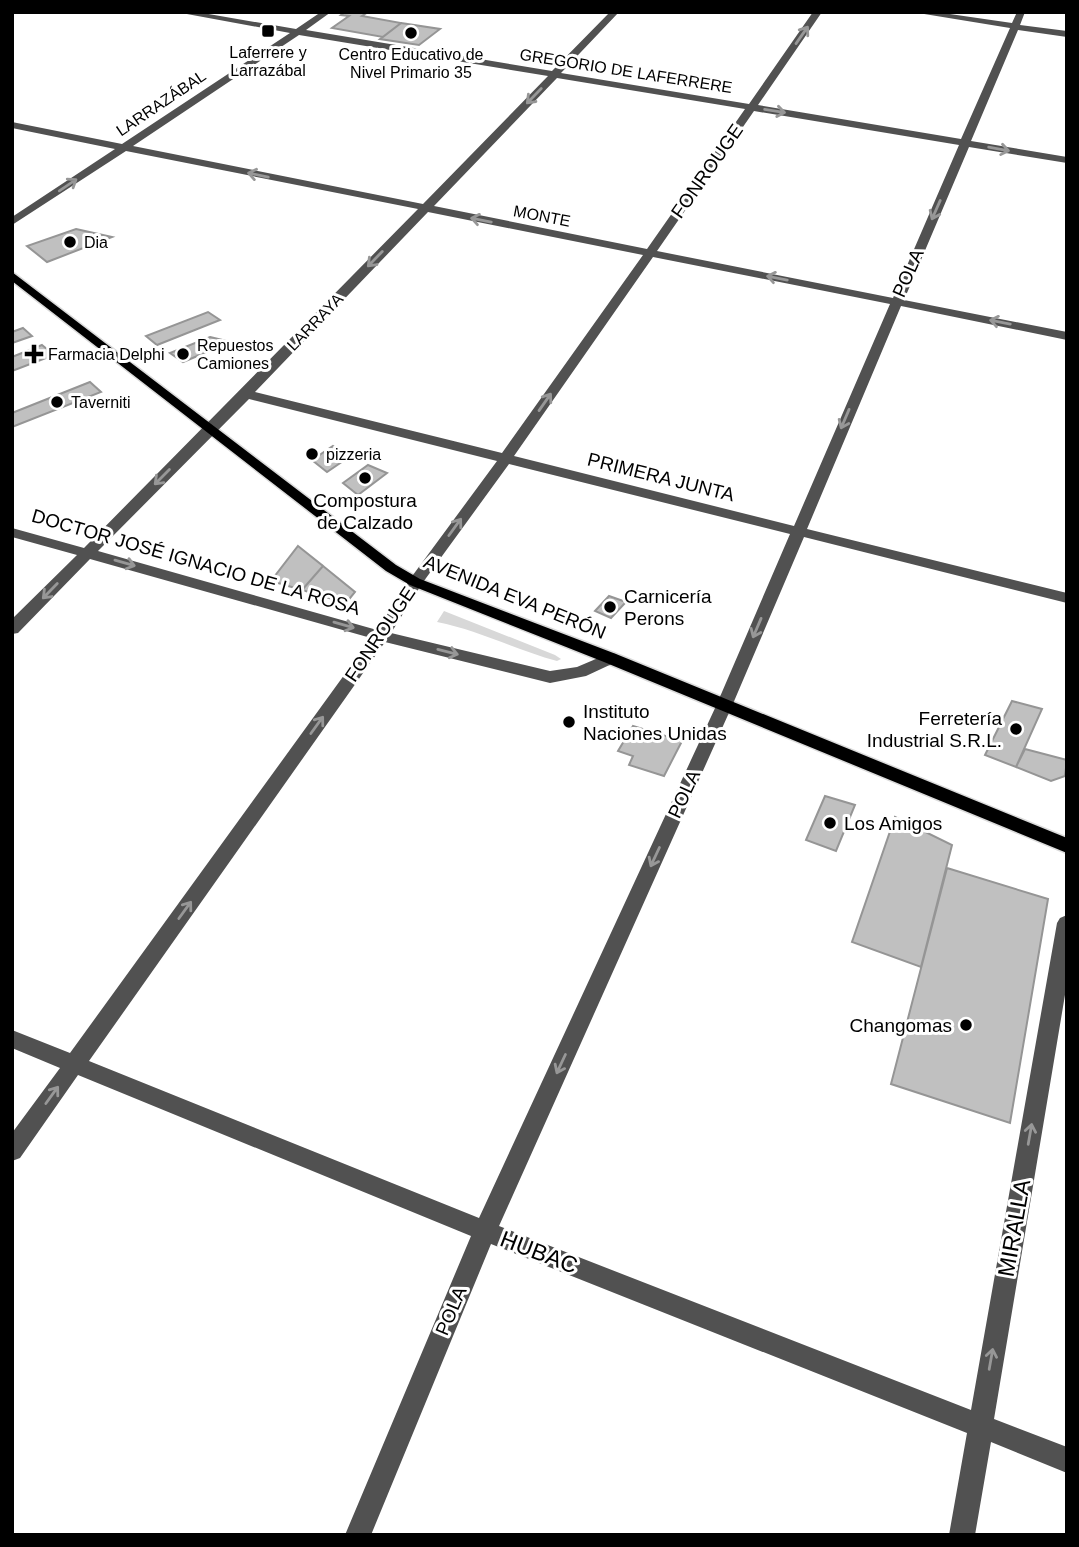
<svg xmlns="http://www.w3.org/2000/svg" width="1079" height="1547" font-family="Helvetica,sans-serif">
<style>
.green{fill:#d8d8d8}
.building{fill:#c0c0c0;stroke:#959595;stroke-width:2}
.lines{fill:none;stroke-linecap:round;stroke-linejoin:round}
.major-casing{stroke:#dbdbdb;stroke-width:3}
.minor{fill:#515151;fill-rule:evenodd}
.major{fill:#000;fill-rule:evenodd}
.oneway{stroke:#979797}
.poi-dot{fill:#000;stroke:#fff;stroke-width:2.5}
.labels{text-anchor:middle;dominant-baseline:central;stroke-width:6;stroke-linejoin:round;paint-order:stroke}
.far-poi-label{font-size:16px;fill:#000;stroke:#fff;text-anchor:start}
.far-street-label{font-size:16px;fill:#000;stroke:#fff}
.street-label{font-size:19px;fill:#000;stroke:#fff}
.poi-label{font-size:19px;fill:#000;stroke:#fff;text-anchor:start}
.near-street-label{font-size:23px;fill:#000;stroke:#fff}
</style>
<rect width="100%" height="100%" fill="#fff"/>
<path class="green" d="M444,611L555,655L561,659L557,661C516,650 478,630 437,622Z"/>
<path class="building" d="M345,12H368L362,16L401,23L383,37L332,28L349,16L341,15Z
M401,23L440,29L419,45L380,39Z
M76,229L112,237L47,262L27,246Z
M208,312L220,320L157,345L146,336Z
M23,328L32,336L12,343V332Z
M210,337L231,342L183,362L170,353Z
M42,345L54,355L12,371V357Z
M90,382L101,392L12,427V413Z
M333,446L352,455L327,472L312,460Z
M368,465L387,473L358,495L343,483Z
M298,546L323,566L302,590L271,581Z
M323,566L355,592L346,603L302,590Z
M609,596L626,602L611,618L595,611Z
M1012,701L1042,709L1016,767L985,755Z
M633,726L682,741L664,776L629,765L633,756L618,751Z
M1025,749L1067,760L1065,776L1051,781L1016,767Z
M825,796L855,805L836,851L806,840Z
M895,817L952,845L921,967L852,942Z
M947,868L1048,899L1010,1123L891,1084Z"/>
<g class="lines">
<defs>
<path id="major" d="M12,272L396,565L420,579L616,654L1067,838V853L604,662L410,585L386,571L12,281Z"/>
</defs>
<use href="#major" class="major-casing"/>
<path class="minor" d="M176,12H197L296,29L321,12H331L306,30L552,71L610,12H619L561,73L749,104L813,12H822L758,105L961,139L1010,28L912,12H936L1012,23L1017,12H1025L1020,25L1067,31V37L1018,30L971,141L1067,157V163L969,147L904,300L1067,332V340L901,306L807,529L1067,593V603L804,537L732,706L499,1226L971,1410L1057,923L1060,918L1067,915V983L994,1419L1067,1447V1473L991,1442L975,1535H949L967,1433L491,1244L371,1535H345L471,1236L78,1075L20,1158L12,1161V1133L60,1068L12,1048V1030L70,1053L371,638L90,559L18,633L12,634V619L77,555L12,537V528L84,548L418,209L126,151L12,225V217L115,149L12,128V122L122,144L290,33ZM299,35L548,76L423,204L133,146ZM557,78L745,109L647,249L434,206ZM754,111L959,145L893,298L657,251ZM428,212L643,255L502,453L255,392ZM653,257L890,304L794,526L514,456ZM249,399L497,461L410,579L377,630L98,551ZM509,464L790,534L716,706L479,1218L89,1061L385,642L550,683L586,676L616,662L618,658L616,654L610,653L577,667L550,671L391,633L421,585Z"/>
<use href="#major" class="major"/>
</g>
<defs><path id="oneway-shaft" d="M-6 0H5M1.5-3L5.5 0L1.5 3" fill="none" stroke-width="1.6" stroke-linecap="round" stroke-linejoin="round" transform="scale(1.75)"/></defs>
<g class="oneway">
<use href="#oneway-shaft" transform="translate(802 35) rotate(-55)"/>
<use href="#oneway-shaft" transform="translate(534 96) rotate(134)"/>
<use href="#oneway-shaft" transform="translate(775 111) rotate(9)"/>
<use href="#oneway-shaft" transform="translate(999 149) rotate(10)"/>
<use href="#oneway-shaft" transform="translate(258 175) rotate(-168)"/>
<use href="#oneway-shaft" transform="translate(68 185) rotate(-34)"/>
<use href="#oneway-shaft" transform="translate(936 210) rotate(114)"/>
<use href="#oneway-shaft" transform="translate(481 220) rotate(-169)"/>
<use href="#oneway-shaft" transform="translate(375 259) rotate(134)"/>
<use href="#oneway-shaft" transform="translate(777 278) rotate(-169)"/>
<use href="#oneway-shaft" transform="translate(1000 322) rotate(-169)"/>
<use href="#oneway-shaft" transform="translate(545 402) rotate(-55)"/>
<use href="#oneway-shaft" transform="translate(845 419) rotate(113)"/>
<use href="#oneway-shaft" transform="translate(162 477) rotate(135)"/>
<use href="#oneway-shaft" transform="translate(455 527) rotate(-54)"/>
<use href="#oneway-shaft" transform="translate(125 563) rotate(16)"/>
<use href="#oneway-shaft" transform="translate(50 591) rotate(134)"/>
<use href="#oneway-shaft" transform="translate(344 625) rotate(16)"/>
<use href="#oneway-shaft" transform="translate(757 628) rotate(113)"/>
<use href="#oneway-shaft" transform="translate(448 652) rotate(14)"/>
<use href="#oneway-shaft" transform="translate(317 725) rotate(-54)"/>
<use href="#oneway-shaft" transform="translate(655 857) rotate(115)"/>
<use href="#oneway-shaft" transform="translate(185 910) rotate(-54)"/>
<use href="#oneway-shaft" transform="translate(561 1064) rotate(115)"/>
<use href="#oneway-shaft" transform="translate(52 1095) rotate(-54)"/>
<use href="#oneway-shaft" transform="translate(1030 1134) rotate(-80)"/>
<use href="#oneway-shaft" transform="translate(991 1359) rotate(-80)"/>
</g>
<g class="poi-dot">
<rect x="261" y="24" width="14" height="14" rx="3.5"/>
<circle cx="411" cy="33" r="7"/>
<circle cx="70" cy="242" r="7"/>
<path d="M30.5 343.5h7v7h7v7h-7v7h-7v-7h-7v-7h7z"/>
<circle cx="183" cy="354" r="7"/>
<circle cx="57" cy="402" r="7"/>
<circle cx="312" cy="454" r="7"/>
<circle cx="365" cy="478" r="7"/>
<circle cx="610" cy="607" r="7"/>
<circle cx="569" cy="722" r="7"/>
<circle cx="1016" cy="729" r="7"/>
<circle cx="830" cy="823" r="7"/>
<circle cx="966" cy="1025" r="7"/>
</g>
<g class="labels">
<g class="far-poi-label">
<text x="268" y="52" text-anchor="middle">Laferrere y<tspan x="268" dy="18">Larrazábal</tspan></text>
<text x="411" y="54" text-anchor="middle">Centro Educativo de<tspan x="411" dy="18">Nivel Primario 35</tspan></text>
<text x="84" y="242">Dia</text>
<text x="197" y="345">Repuestos<tspan x="197" dy="18">Camiones</tspan></text>
<text x="48" y="354">Farmacia Delphi</text>
<text x="71" y="402">Taverniti</text>
<text x="326" y="454">pizzeria</text>
</g>
<g class="far-street-label">
<text transform="translate(626 71) rotate(9)">GREGORIO DE LAFERRERE</text>
<text transform="translate(161 103) rotate(-34)">LARRAZÁBAL</text>
<text transform="translate(542 216) rotate(11)">MONTE</text>
<text transform="translate(315 322) rotate(-46)">LARRAYA</text>
</g>
<g class="street-label">
<text transform="translate(707 171) rotate(-55)">FONROUGE</text>
<text transform="translate(908 273) rotate(-66)">POLA</text>
<text transform="translate(661 477) rotate(14)">PRIMERA JUNTA</text>
<text transform="translate(196 562) rotate(16)">DOCTOR JOSÉ IGNACIO DE LA ROSA</text>
<text transform="translate(515 597) rotate(22)">AVENIDA EVA PERÓN</text>
<text transform="translate(380 634) rotate(-56)">FONROUGE</text>
<text transform="translate(684 794) rotate(-65)">POLA</text>
<text transform="translate(451 1311) rotate(-67)">POLA</text>
</g>
<g class="poi-label">
<text x="365" y="500" text-anchor="middle">Compostura<tspan x="365" dy="22">de Calzado</tspan></text>
<text x="624" y="596">Carnicería<tspan x="624" dy="22">Perons</tspan></text>
<text x="583" y="711">Instituto<tspan x="583" dy="22">Naciones Unidas</tspan></text>
<text x="1002" y="718" text-anchor="end">Ferretería<tspan x="1002" dy="22">Industrial S.R.L.</tspan></text>
<text x="844" y="823">Los Amigos</text>
<text x="952" y="1025" text-anchor="end">Changomas</text>
</g>
<g class="near-street-label">
<text transform="translate(1014 1228) rotate(-80)">MIRALLA</text>
<text transform="translate(539 1252) rotate(21)">HUBAC</text>
</g>
</g>
<rect width="1079" height="1547" fill="none" stroke="#000000" stroke-width="28"/>
</svg>
